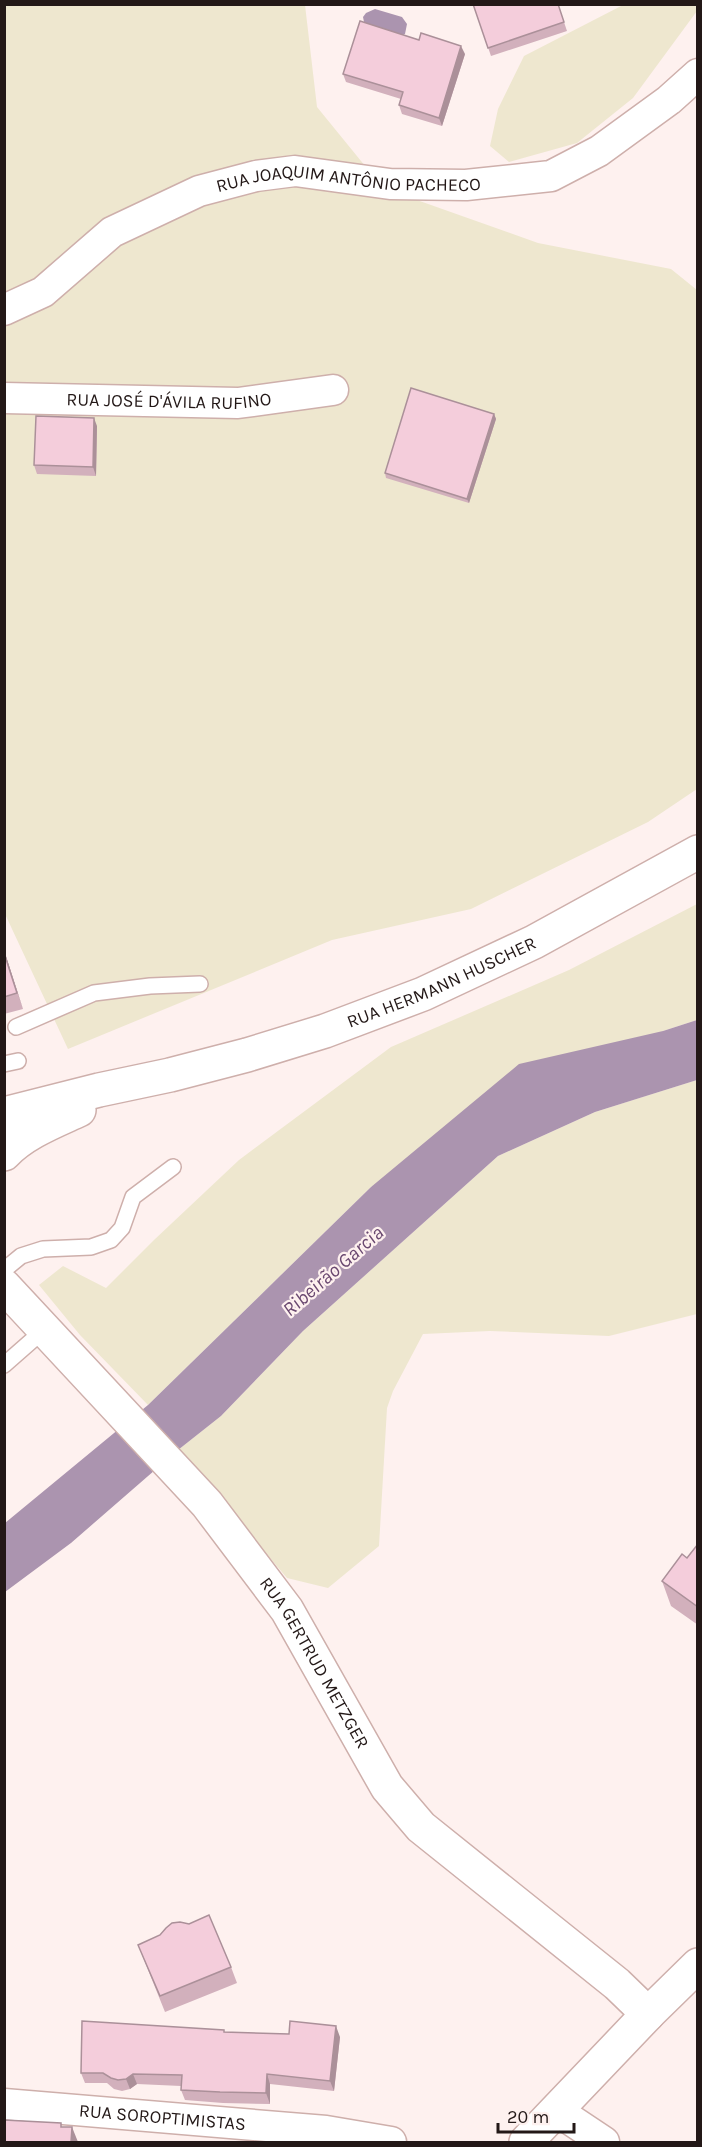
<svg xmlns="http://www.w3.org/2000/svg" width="702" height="2147" font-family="Karla,sans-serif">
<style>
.green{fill:#eee7cf}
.water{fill:#ab94af}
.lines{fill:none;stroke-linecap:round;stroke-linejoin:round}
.lane-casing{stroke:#ceafab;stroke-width:18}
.street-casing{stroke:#ceafab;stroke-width:33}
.secondary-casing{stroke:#ceafab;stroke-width:36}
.lane{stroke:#fff;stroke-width:15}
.street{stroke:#fff;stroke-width:30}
.secondary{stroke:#fff;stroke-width:33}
.wall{fill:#d2b0bc}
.shaded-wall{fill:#ab9099}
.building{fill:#f4cddb;stroke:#ab9099;stroke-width:1.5}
.labels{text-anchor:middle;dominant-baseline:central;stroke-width:4.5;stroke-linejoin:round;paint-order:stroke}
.street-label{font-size:18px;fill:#231817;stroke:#fef1ef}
.water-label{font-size:20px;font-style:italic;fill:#6a4870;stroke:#fef1ef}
</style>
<rect width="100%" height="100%" fill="#fef1ef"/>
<path class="green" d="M4,5H305L317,107L383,188L538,243L671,269L697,290V789L648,822L471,909L332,940L68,1049L5,914Z
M623,5H697V11L633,98L577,143L509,162L490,146L498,109L524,56Z
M697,904V1020L663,1031L371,1187L148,1405L80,1335L39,1285L63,1266L106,1288L154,1240L239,1160L391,1047L569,970Z
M697,1080V1314L609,1336L490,1331L423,1334L393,1391L387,1408L379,1546L328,1588L287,1578L178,1450L221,1416L303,1331L498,1156L595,1112Z"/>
<path class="water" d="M375,9L402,17L407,24L405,34L401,36L365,27L363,17L366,13Z
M697,1020V1080L595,1112L498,1156L303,1331L221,1416L178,1450L71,1543L5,1592V1523L148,1405L371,1187L519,1064L663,1031Z"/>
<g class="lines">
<defs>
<path id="lane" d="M16,1027L94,993L150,986L200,984
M4,1064L18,1061
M4,1270L21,1256L43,1249L91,1247L111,1240L122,1228L133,1197L173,1167
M4,1365L45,1329"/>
<g id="street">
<path id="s1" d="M4,310L43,292L112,232L199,191L256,176L295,171L390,184L466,185L551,176L599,151L669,100L698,74"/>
<path id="s2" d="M4,398L238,403L333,390"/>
<path id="s3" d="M4,2104L326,2131L391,2142"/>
<path d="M556,2110L604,2142"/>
</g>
<g id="secondary">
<path id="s4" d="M4,1114L99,1090L170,1075L247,1055L325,1031L423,994L534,942L698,852"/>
<path d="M4,1154C24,1133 53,1122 79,1110"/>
<path id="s5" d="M4,1286L207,1504L287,1610L387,1787L421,1827L617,1984L648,2014"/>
<path d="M526,2142L648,2014L698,1965"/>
</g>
</defs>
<use href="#lane" class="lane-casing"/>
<use href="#street" class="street-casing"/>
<use href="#secondary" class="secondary-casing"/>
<use href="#lane" class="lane"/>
<use href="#street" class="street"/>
<use href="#secondary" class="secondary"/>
</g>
<path class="wall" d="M473,4H558L567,31L491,56Z
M465,54L442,126L402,114L399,105L401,99L346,82L343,74Z
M494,414L496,419L469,503L386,478L385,473Z
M97,426L96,476L37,474L34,465Z
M4,950L23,1009L4,1014Z
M698,1544V1625L671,1606L662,1581L687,1558Z
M189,1924L231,1967L237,1983L165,2012L138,1945Z
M224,2030V2032L340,2037L334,2091L270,2084V2104L223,2103L185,2100L181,2090V2086L137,2084L130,2089L122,2091L114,2089L107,2083H85L81,2073Z"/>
<path class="shaded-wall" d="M461,46L465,54L442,126L439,118Z
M494,414L496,419L469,503L467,499Z
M94,418L97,426L96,476L93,467Z
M4,950L23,1009L4,953Z
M336,2026L340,2037L334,2091L330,2081Z
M133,2074L137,2084L130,2089L126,2079Z
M267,2074L270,2084V2104L266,2093Z
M72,2127L78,2142H71Z"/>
<path class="building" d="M473,4H558L564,22L488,48Z
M360,21L419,40L421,33L461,46L439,118L399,105L403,92L343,74Z
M411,388L494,414L467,499L385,473Z
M36,416L94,418L93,467L34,465Z
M4,953L17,993L4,997Z
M698,1544V1607L662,1581L682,1554L687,1558Z
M209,1915L231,1967L160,1996L138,1945L160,1935L166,1928L172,1923L180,1922L189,1924Z
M82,2021L224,2030V2032L289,2034L290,2021L336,2026L330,2081L267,2074L266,2093L220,2092L181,2090L182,2075L133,2074L126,2079L118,2080L111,2078L103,2073H81Z
M4,2120L61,2123V2127H72L71,2142H4Z"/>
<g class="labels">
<g class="street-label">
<text stroke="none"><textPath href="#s1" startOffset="382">RUA JOAQUIM ANTÔNIO PACHECO</textPath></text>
<text stroke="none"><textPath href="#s2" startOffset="165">RUA JOSÉ D'ÁVILA RUFINO</textPath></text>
<text stroke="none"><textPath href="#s4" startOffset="458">RUA HERMANN HUSCHER</textPath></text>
<text stroke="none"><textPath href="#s5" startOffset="490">RUA GERTRUD METZGER</textPath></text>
<text stroke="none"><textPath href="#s3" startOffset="159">RUA SOROPTIMISTAS</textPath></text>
</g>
<g class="water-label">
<text transform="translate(333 1271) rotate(-41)">Ribeirão Garcia</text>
</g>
</g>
<rect width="702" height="2147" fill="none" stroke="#231817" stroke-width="12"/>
<path d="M498 2123v9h76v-9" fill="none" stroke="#231817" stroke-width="3"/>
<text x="507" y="2123" font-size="18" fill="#231817" stroke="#fef1ef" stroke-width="4.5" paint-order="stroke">20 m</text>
</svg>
